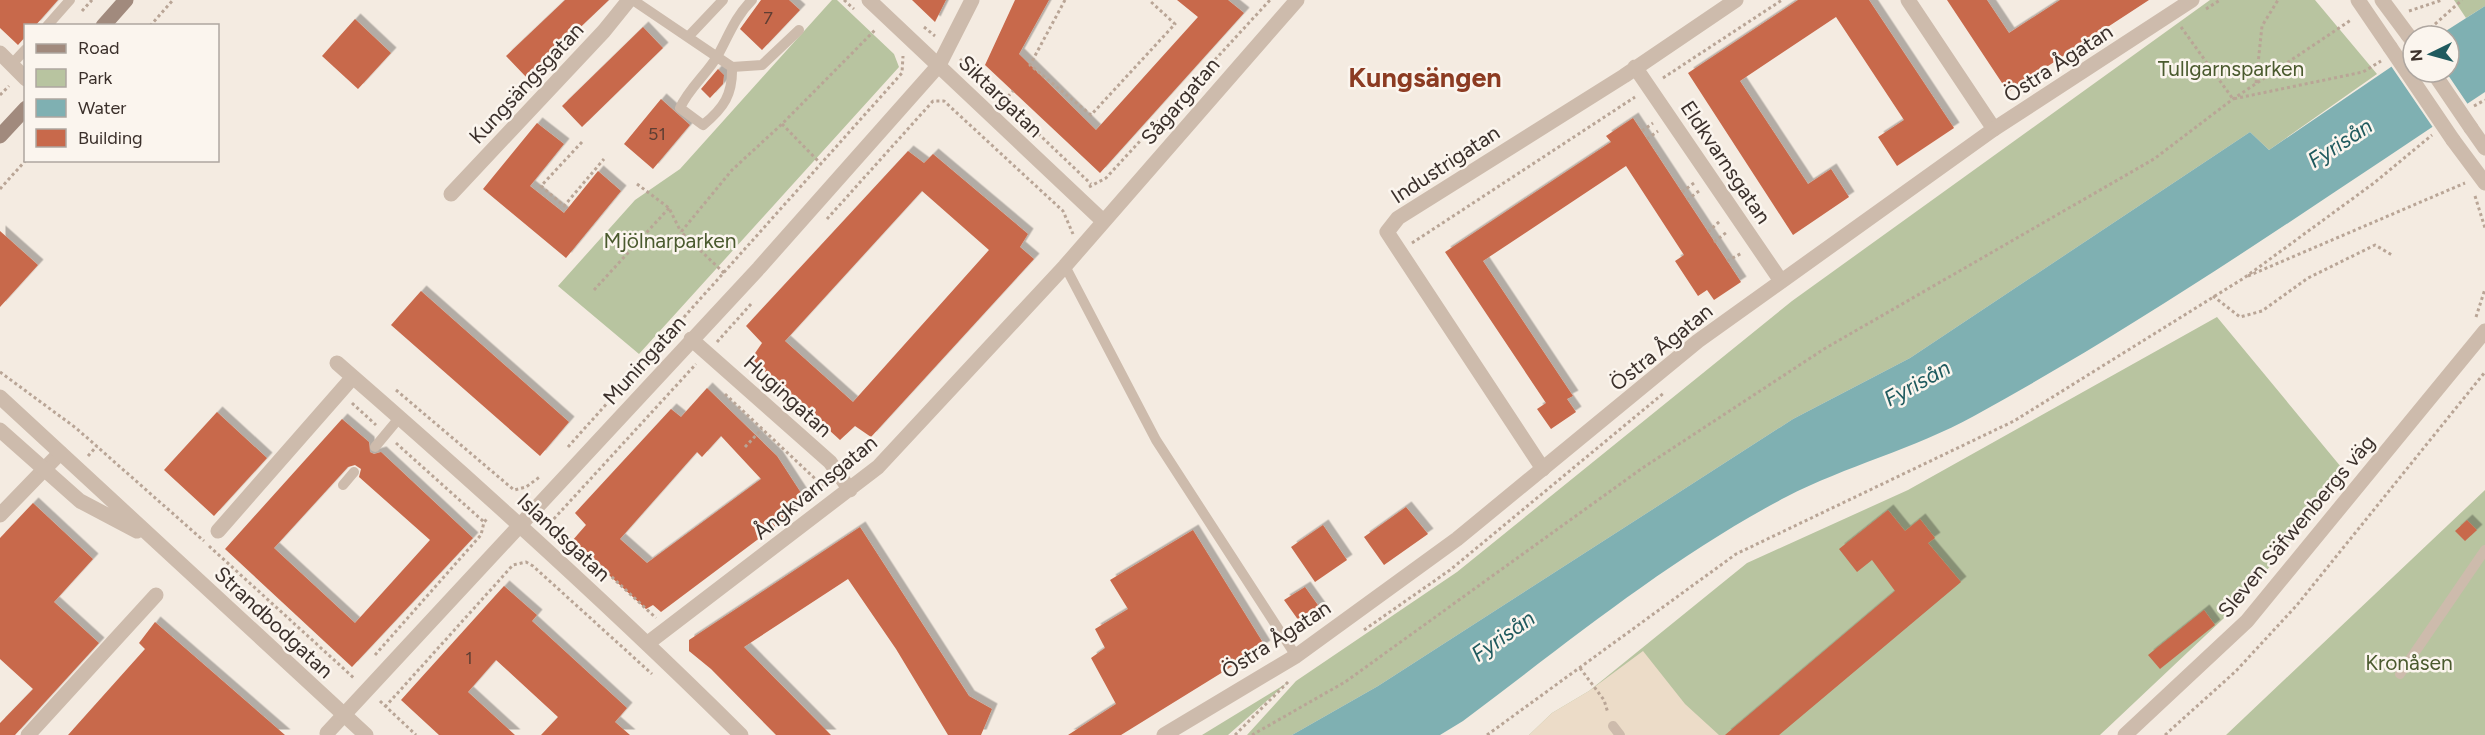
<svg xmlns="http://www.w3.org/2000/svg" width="2485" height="735" font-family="Figtree,sans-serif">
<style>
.green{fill:#b8c4a0}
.plaza{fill:#ecdcc8}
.water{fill:#7fb0b2}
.pier{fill:#f4ebe1}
.building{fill:#c8694b;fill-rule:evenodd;filter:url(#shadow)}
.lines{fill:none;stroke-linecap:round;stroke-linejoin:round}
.path{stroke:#b9a596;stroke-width:3;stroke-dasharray:3 3;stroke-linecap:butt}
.service{stroke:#cdbbac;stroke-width:10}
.pedestrian{stroke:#cdbbac;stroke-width:15}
.minor{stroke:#cdbbac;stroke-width:15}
.tertiary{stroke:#cdbbac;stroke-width:15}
.secondary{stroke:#a18a7d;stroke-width:15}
.tertiary-bridge{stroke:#cdbbac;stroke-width:15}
.labels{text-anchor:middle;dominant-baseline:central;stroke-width:5;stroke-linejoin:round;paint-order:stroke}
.number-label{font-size:18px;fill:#5e3e33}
.street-label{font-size:21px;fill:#3b302b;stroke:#fbf5ee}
.park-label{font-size:21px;fill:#4a5a2e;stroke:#fbf5ee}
.water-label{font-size:22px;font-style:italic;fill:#1f5a5e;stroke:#fbf5ee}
.district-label{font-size:27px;font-weight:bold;fill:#8c3b22;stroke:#fbf5ee}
</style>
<defs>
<filter id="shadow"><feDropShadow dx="5.5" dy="-5.5" stdDeviation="0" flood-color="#0004"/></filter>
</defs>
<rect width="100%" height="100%" fill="#f4ebe1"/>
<path class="green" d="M832,0H837L894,54L899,67L639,354L558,286L635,200L680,169Z
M2210,0H2315L2377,74L2269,150L2250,132L1910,358L1793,419L1378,686L1292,735H1247L1296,681L1457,572L1792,301Z
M2454,0H2485V6L2466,18Z
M2217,317L2346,473L2241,602L2100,735H1529L1552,713L1589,691L1747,563L1908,490Z
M2485,490V735H2226Z
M1287,683L1228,735H1202Z"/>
<path class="plaza" d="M1643,651L1685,704L1719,735H1529L1552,713L1589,691Z"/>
<path class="water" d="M2485,6V92C2317,203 2151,319 1974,416C1914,449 1846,466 1786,497C1670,558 1567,643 1463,721L1440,735H1292L1378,686L1793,419L1910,358L2250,132L2269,150L2413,52V72H2449V36H2438Z"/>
<path class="pier" d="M2412,49L2413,72H2446L2469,106L2434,129L2389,63Z"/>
<path class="building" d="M0,0H58L35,26H26V36L18,45L0,28Z
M565,0H609L527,78L506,56Z
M761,0H789L800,10L762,50L740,29Z
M912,0H946L935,22Z
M1015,0H1049L1019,54L1096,130L1198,17L1177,0H1228L1244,13L1100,173L985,65Z
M1798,0H1869L1954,128L1897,166L1878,137L1904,120L1836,17L1740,81L1808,184L1831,169L1849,197L1793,235L1688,73Z
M1947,0H1987L2009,33L2060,0H2149L2008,92Z
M355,19L391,53L358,89L322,56Z
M643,27L663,48L582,127L562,106Z
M718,69L724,75L723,84L710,98L701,89Z
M661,99L690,125L653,169L624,144Z
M1633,118L1741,282L1714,300L1707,290L1698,296L1675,261L1684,255L1626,166L1483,261L1573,396L1567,399L1576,412L1551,429L1537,409L1546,403L1445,252L1611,142L1606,136Z
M537,123L564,144L530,186L564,213L598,171L621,191L566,258L483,189Z
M908,151L924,163L933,154L1028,234L1020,247L1034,259L871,437L855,426L840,440L751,359L762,343L746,326ZM922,191L989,250L853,402L785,341Z
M0,231L38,265L0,307Z
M421,291L569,422L540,456L391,325Z
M707,388L777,456L803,496L788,506L793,513L661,612L653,605L646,609L572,541L586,525L575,513L671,409L681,417ZM721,436L761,479L647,563L620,539L697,452L702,457Z
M217,412L267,458L214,516L164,470Z
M342,419L369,442L370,452L374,454L381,452L473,538L352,667L225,549ZM355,465L361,469L359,477L430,540L355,623L274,548L348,467Z
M33,503L93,559L54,602L99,643L15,735H0V723L33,689L0,659V538Z
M1406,507L1428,534L1384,565L1364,537Z
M1888,510L1905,531L1920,519L1935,538L1928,543L1961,582L1779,735H1725L1895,591L1872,560L1857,572L1839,549Z
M2467,520L2477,530L2465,541L2455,531Z
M1323,525L1347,560L1315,582L1291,547Z
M860,527L969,696L992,709L981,735H948L896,649L848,579L744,647L831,735H776L711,669L689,651V640Z
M1193,530L1265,646L1121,735H1068L1116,704L1091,658L1105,648L1095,629L1128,609L1110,580Z
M504,586L537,615L532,621L627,708L615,722L630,735H541L558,717L496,660L468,692L515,735H439L401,700Z
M1305,587L1320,608L1299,621L1284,600Z
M2204,610L2215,625L2160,669L2148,655Z
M155,622L285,735H68L145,649L139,643Z"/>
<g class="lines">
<path class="path" d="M844,0L854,9
M1065,0L1030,65L1091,115L1175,24L1149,0
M2206,9L2220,0
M82,11L92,0
M2409,11L2442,0
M150,26L173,0
M924,27L935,36
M2181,27L2233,99L2363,72L2381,61
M2426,32L2462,0
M960,59L1091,184
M1663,78L1782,0
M2256,83L2262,26L2278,0
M0,95L9,86
M1004,101L1013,91
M2474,106L2485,100
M782,124L822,165
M1642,131L1653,123
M1647,139L1658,131
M582,142L541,186L564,206L604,159
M637,184L669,208L681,232
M1089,187L1106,178L1270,0
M0,189L26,160
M1682,192L1694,183
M2475,196L2485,228
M1687,200L1699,191
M827,219L933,101H944L1063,211L1073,234
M1708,232L1720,221
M1714,242L1727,232
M1412,243L1635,97
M1727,261L1742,253
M724,273L681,232L732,170L782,124L876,29
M2248,276L2465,183
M594,290L669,208
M2213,296L2240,317L2262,311L2308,278L2375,245L2392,255
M2476,317L2485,289
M717,342L751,304
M0,372L76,428L204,541
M396,390L514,490L526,487L541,476
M725,394L825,488
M352,403L376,425
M396,443L484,522
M568,447L902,73L903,56
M745,447L762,429
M88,456L97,446
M559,528L656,618
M552,535L559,528L551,522L696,364
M209,546L355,679
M1364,630L1450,570L1665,392
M375,655L481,535L484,522L488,518
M1580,668L1604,700L1608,713
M380,701L416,735
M385,707L513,565L526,562L533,566L652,674
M1235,735L1289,681
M1252,735L1345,682L1641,469L1824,349L2154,159L2233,99L2351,20
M1487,735L1736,554L2014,421L2244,278L2374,183L2432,135
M2165,735L2236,671L2297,605L2485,372"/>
<path class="service" d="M633,0L732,67L762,65L799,30
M47,26L70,0
M688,37L723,0
M11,65L26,49
M732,67C733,94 724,108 703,125L680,108C689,88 707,74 718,55C729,35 735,17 752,0
M1065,266L1156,440L1296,656
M375,447L400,417
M343,485L354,472
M2400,674L2485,550
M1613,726L1620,735"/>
<path class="pedestrian" d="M28,735L156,595"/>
<path class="minor" d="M869,0L1103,221
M1908,0L1994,129
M0,53L26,79
M1635,67L1781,281
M451,194L604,31L629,0
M691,339L830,462L850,490
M337,363C475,483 611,606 741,735
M1543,469L1387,232L1398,218L1624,76L1736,0
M0,515L60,453
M218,531L353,377
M648,643L878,467L1065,266L1297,0
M327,733L759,268L939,65L972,0"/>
<path class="tertiary" d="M2358,0L2390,47
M2382,0L2408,35
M2471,128L2485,148
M2453,140L2485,183
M0,397L366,735
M0,430L80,501L137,531
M1164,735L1296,656L1457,539L1698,341L1994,129L2192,0
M2125,735L2247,621L2485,331"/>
<path class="secondary" d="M103,26L126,0
M0,136L26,108"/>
<path class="tertiary-bridge" d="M2408,35L2413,42
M2390,47L2453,140
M2433,72L2471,128"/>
</g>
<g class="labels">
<g class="number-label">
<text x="768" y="18">7</text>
<text x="657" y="134">51</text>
<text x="469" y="658">1</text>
</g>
<g class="street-label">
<text transform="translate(2058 63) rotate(-33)">Östra Ågatan</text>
<text transform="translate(526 83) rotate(-47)">Kungsängsgatan</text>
<text transform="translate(1001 96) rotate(44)">Siktargatan</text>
<text transform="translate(1180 101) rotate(-49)">Sågargatan</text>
<text transform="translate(1726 162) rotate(56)">Eldkvarnsgatan</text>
<text transform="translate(1445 164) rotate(-33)">Industrigatan</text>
<text transform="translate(1661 347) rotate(-39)">Östra Ågatan</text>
<text transform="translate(644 360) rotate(-48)">Muningatan</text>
<text transform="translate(788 396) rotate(42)">Hugingatan</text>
<text transform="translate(815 487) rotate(-39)">Ångkvarnsgatan</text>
<text transform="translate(2296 526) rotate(-50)">Sleven Säfwenbergs väg</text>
<text transform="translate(564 537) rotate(43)">Islandsgatan</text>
<text transform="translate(274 622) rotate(43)">Strandbodgatan</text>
<text transform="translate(1276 639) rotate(-33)">Östra Ågatan</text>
</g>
<g class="park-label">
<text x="2231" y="68">Tullgarnsparken</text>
<text x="670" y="240">Mjölnarparken</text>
<text x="2409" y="662">Kronåsen</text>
</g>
<g class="water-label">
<text transform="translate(2340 143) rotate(-33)">Fyrisån</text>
<text transform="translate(1917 383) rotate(-29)">Fyrisån</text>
<text transform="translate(1503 636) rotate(-35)">Fyrisån</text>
</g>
<g class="district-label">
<text x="1425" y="77">Kungsängen</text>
</g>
</g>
<rect x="24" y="24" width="195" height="138" fill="#fbf5ee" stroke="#aea6a0" stroke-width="1.5"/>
<rect x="36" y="44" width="30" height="9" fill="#a18a7d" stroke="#aea6a0" stroke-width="1.5"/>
<text x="78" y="54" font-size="18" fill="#3b302b">Road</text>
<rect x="36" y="69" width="30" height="18" fill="#b8c4a0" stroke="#aea6a0" stroke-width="1.5"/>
<text x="78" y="84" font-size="18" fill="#3b302b">Park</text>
<rect x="36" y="99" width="30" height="18" fill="#7fb0b2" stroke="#aea6a0" stroke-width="1.5"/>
<text x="78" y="114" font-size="18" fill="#3b302b">Water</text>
<rect x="36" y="129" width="30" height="18" fill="#c8694b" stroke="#aea6a0" stroke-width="1.5"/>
<text x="78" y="144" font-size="18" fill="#3b302b">Building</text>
<g transform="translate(2431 54) rotate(265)"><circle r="28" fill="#fbf5ee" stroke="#aea6a0" stroke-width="1.5"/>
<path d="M0-4.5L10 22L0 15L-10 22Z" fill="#1f5a5e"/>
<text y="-9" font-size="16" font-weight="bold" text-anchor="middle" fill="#3b302b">N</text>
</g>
</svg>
